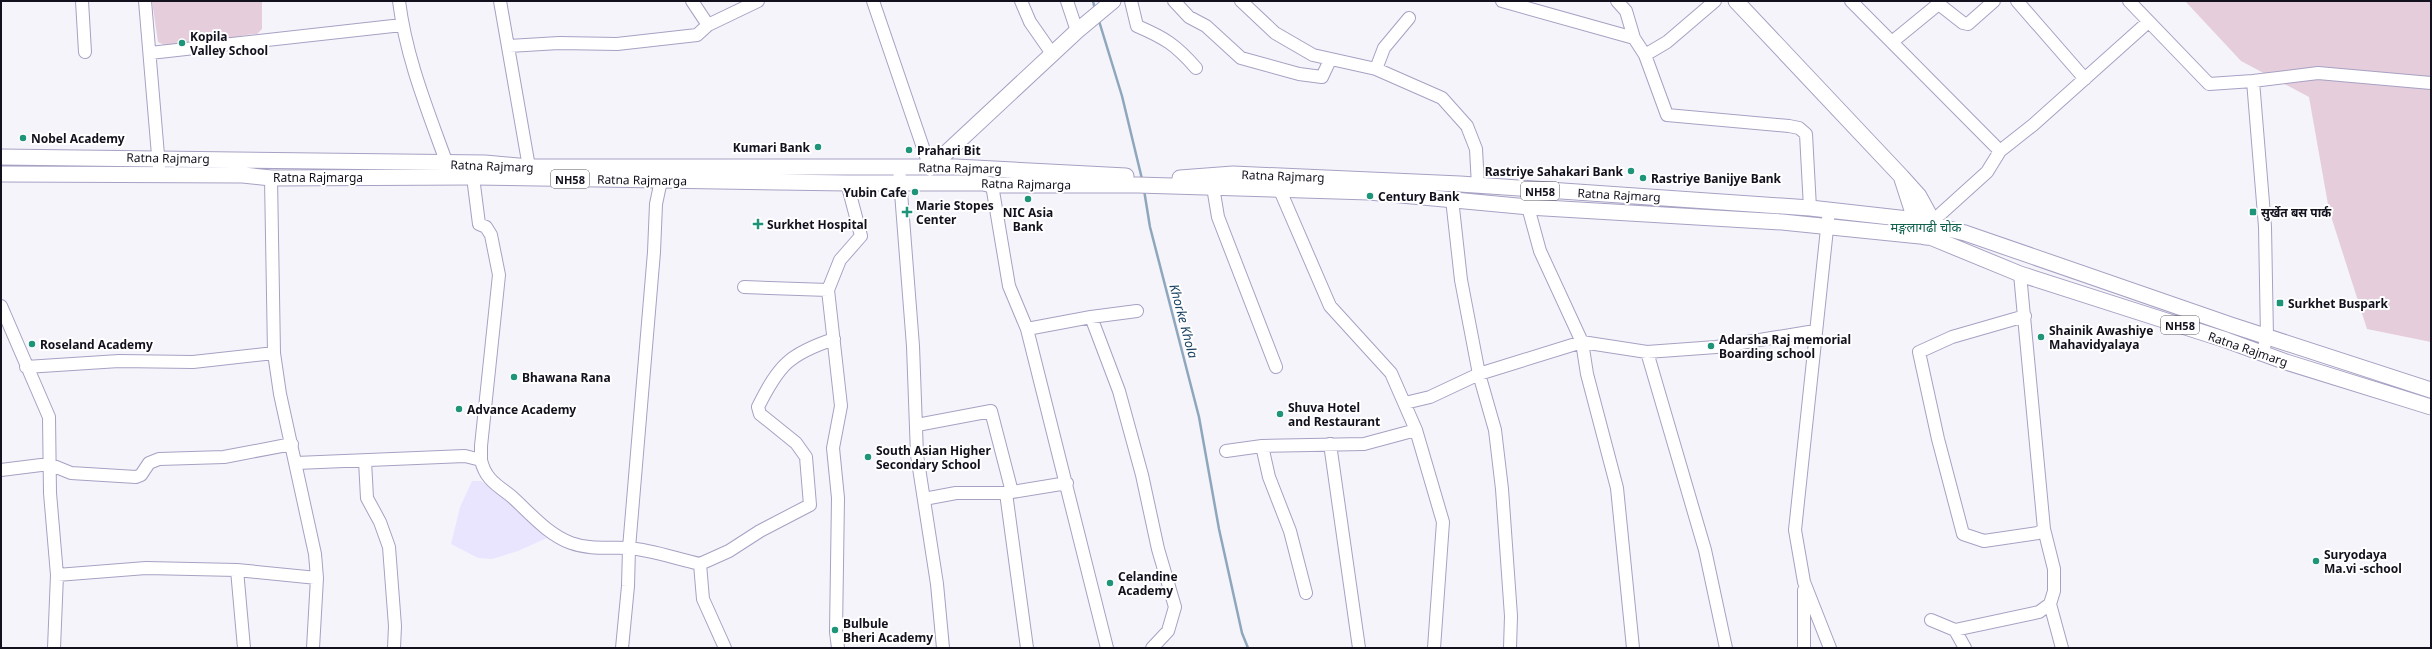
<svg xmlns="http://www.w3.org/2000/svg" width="2432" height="649" font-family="'Noto Sans','Noto Sans Devanagari',sans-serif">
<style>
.built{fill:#eae5ff}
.green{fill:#e5cddb}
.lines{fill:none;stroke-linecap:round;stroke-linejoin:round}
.stream{stroke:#8ea7bd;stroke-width:2.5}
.minor-casing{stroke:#a7a1c3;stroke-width:14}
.major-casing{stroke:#a7a1c3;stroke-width:17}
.minor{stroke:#fff;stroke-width:12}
.major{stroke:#fff;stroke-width:15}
.poi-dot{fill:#1e9478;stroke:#fff;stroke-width:1.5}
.labels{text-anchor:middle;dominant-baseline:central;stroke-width:4;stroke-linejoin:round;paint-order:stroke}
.shield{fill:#fff;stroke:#5a5861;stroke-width:1}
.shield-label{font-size:11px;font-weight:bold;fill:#13111d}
.poi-label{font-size:12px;font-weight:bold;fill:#13111d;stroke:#fff;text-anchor:start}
.street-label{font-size:12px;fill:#13111d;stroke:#fff}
.neighbourhood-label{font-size:13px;fill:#0f614e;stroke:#fff}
.water-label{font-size:13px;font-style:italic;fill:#1b4464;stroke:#fff}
</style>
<rect width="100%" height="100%" fill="#f5f4fb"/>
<path class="built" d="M472,481H481L500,495L547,538L518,551L492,559L478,558L451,544L460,507Z"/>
<path class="green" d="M152,1H262V29L257,34C229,35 182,56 158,42Z
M2185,1H2431V342L2367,329L2329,210L2309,97L2241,61Z"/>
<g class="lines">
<path class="stream" d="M1093,1L1095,10
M1099,21L1122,96L1142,179
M1144,190L1150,227L1199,417L1219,529L1242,633L1248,648"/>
<defs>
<path id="minor" d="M82,1L85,52
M145,1L159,167
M399,1C406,58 428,111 447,164
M500,1L529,167
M692,1L708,25L758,1
M873,1L930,168
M1021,1L1030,22L1053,55
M1067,1L1077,31
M1131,1L1137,26C1165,38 1176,45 1196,68
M1174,1L1189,17L1206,26L1241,58L1299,74L1322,77L1330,60
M1241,1L1275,33L1313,55L1376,69L1442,98L1467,126L1476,149L1478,186
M1502,1L1634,38
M1617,1L1626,11L1634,38L1645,55L1667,115L1789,126L1799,128L1806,134L1810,208
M1851,1L2000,151
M2017,1L2085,79
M2129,1L2209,84L2253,81L2265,227L2267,337L2262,354
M1892,42L1936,6L1940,5L1963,23L1968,24L1994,1
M509,46L559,43L617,44L697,35L708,25
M150,53L402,25
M1645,55L1667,42L1715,1
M1376,69L1384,48L1409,18
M2253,81L2318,73L2431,83
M899,167L913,346L917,455L937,584L943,648
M473,177L479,224L486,227L491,235L499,275L481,446V460
M992,185L1009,286L1027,329L1107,648
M1213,187L1218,217L1276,367
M1279,188L1330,306L1391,373L1416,430L1443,522L1434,648
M1452,199L1461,280L1479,374L1495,430L1502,489L1511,616L1510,648
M1528,207L1540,251L1582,342L1587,374L1617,488L1633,648
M1829,210L1795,530L1804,582L1830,648
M1935,219L1987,172L2000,151L2033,125L2147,23
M2020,274L2044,529L2054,569V591L2050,604L2062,648
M744,287L828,290
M1,306L49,417L50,493L57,575L54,648
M2025,316L1952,337L1919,352L1938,439L1963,534L1984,541L2038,533L2044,529
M1091,317L1119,391L1142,475L1158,549L1175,607L1168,631L1152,648
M1027,329L1091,317L1137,311
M1647,352L1705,550L1726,648
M26,367L119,361L193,362L274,353
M1405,403L1430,397L1479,374L1582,342L1647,352L1716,347L1815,331
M917,425L991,411L1012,492
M1330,444L1359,648
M1262,446L1269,477L1290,531L1306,593
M1226,451L1262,446L1364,444L1416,430
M365,461L367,498L380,522L389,547L395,626L394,648
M296,463L465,456L481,460C485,479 497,485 511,496C530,513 547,534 571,543C590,550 609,547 629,548C652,550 677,559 700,564L703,599L725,648
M1,470L49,464L71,473L136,477L141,475L149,463L159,459L224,457L292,444
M1006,493L1027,648
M924,499L956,493H1006L1067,483
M700,564L729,551L760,531L810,505L806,457L796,443L760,414L758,407C779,365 789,354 834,339
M57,575L146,568L237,570
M1931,620L1955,630L2039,612L2050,604
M1955,630L1965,648
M244,648L237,570L317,578L315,554L280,394L274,353L271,178
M313,648L317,578
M622,648L628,586L629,548L654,252L656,204L663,171
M838,648L836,632L838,498L833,448L841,406L828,290L840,260L861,236L847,183
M1804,648V590"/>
<path id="major" d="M1736,1L1901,176L1919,196L1930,216
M1,157L485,163L529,167H956L1126,176
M930,168L1077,31L1113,1
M1,174L243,175L271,178L473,177L847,183H983L992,185H1138L1369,192L1528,207L1782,222L1920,236
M1180,178L1233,174L1460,184L1810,208L1917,220
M1902,179L1912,210L1918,218
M1937,226L1965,233L2231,325L2431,390
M1930,237C1937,231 1938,227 1935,219L1924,215C1910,223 1915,239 1930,237L2020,274L2226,340L2286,362L2431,407"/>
</defs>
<use href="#minor" class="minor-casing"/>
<use href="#major" class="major-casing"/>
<use href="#minor" class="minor"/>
<use href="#major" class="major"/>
</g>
<g class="poi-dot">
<circle cx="182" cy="43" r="4"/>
<circle cx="23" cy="138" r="4"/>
<circle cx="818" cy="147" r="4"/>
<circle cx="909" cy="150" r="4"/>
<circle cx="1631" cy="171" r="4"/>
<circle cx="1643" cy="178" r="4"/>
<circle cx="915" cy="192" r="4"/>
<circle cx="1370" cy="196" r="4"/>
<circle cx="1028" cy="199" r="4"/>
<path d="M905 206h4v4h4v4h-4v4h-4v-4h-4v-4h4z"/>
<rect x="2249" y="208" width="8" height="8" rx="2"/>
<path d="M756 218h4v4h4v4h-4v4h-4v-4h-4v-4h4z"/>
<rect x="2276" y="299" width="8" height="8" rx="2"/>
<circle cx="2041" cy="337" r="4"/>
<circle cx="32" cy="344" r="4"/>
<circle cx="1711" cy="346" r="4"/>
<circle cx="514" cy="377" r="4"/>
<circle cx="459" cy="409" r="4"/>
<circle cx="1280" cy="414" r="4"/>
<circle cx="868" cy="457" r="4"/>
<circle cx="2316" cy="561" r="4"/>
<circle cx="1110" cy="583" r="4"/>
<circle cx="835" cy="630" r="4"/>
</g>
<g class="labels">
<g class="shield">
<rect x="551" y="170" width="38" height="18" rx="3"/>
<rect x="1521" y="182" width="38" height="18" rx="3"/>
<rect x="2161" y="316" width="38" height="18" rx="3"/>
</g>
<g class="shield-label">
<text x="570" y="179">NH58</text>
<text x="1540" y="191">NH58</text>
<text x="2180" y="325">NH58</text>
</g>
<g class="poi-label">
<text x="190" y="36">Kopila<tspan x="190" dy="14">Valley School</tspan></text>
<text x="31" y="138">Nobel Academy</text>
<text x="810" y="147" text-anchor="end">Kumari Bank</text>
<text x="917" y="150">Prahari Bit</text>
<text x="1623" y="171" text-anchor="end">Rastriye Sahakari Bank</text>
<text x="1651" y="178">Rastriye Banijye Bank</text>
<text x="907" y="192" text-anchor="end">Yubin Cafe</text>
<text x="1378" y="196">Century Bank</text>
<text x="916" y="205">Marie Stopes<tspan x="916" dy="14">Center</tspan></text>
<text x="1028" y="212" text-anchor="middle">NIC Asia<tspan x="1028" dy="14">Bank</tspan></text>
<text x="2261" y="212">सुर्खेत बस पार्क</text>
<text x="767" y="224">Surkhet Hospital</text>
<text x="2288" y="303">Surkhet Buspark</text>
<text x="2049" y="330">Shainik Awashiye<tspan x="2049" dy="14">Mahavidyalaya</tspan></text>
<text x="1719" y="339">Adarsha Raj memorial<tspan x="1719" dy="14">Boarding school</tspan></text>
<text x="40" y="344">Roseland Academy</text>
<text x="522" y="377">Bhawana Rana</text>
<text x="1288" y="407">Shuva Hotel<tspan x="1288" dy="14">and Restaurant</tspan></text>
<text x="467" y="409">Advance Academy</text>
<text x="876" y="450">South Asian Higher<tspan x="876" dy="14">Secondary School</tspan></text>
<text x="2324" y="554">Suryodaya<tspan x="2324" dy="14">Ma.vi -school</tspan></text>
<text x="1118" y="576">Celandine<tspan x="1118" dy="14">Academy</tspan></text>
<text x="843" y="623">Bulbule<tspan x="843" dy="14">Bheri Academy</tspan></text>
</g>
<g class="street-label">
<text transform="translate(168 158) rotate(1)">Ratna Rajmarg</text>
<text transform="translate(492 166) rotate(2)">Ratna Rajmarg</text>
<text transform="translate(960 168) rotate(1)">Ratna Rajmarg</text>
<text transform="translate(1283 176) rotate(2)">Ratna Rajmarg</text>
<text x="318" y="177">Ratna Rajmarga</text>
<text transform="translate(642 180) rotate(1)">Ratna Rajmarga</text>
<text transform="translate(1026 184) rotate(1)">Ratna Rajmarga</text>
<text transform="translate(1619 195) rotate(3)">Ratna Rajmarg</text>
<text transform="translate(2248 349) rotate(19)">Ratna Rajmarg</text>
</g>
<g class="neighbourhood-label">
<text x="1926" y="227">मङ्गलागढी चोक</text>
</g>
<g class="water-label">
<text transform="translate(1184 321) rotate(75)">Khorke Khola</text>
</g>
</g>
<rect width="2432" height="649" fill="none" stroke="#13111d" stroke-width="4"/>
</svg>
